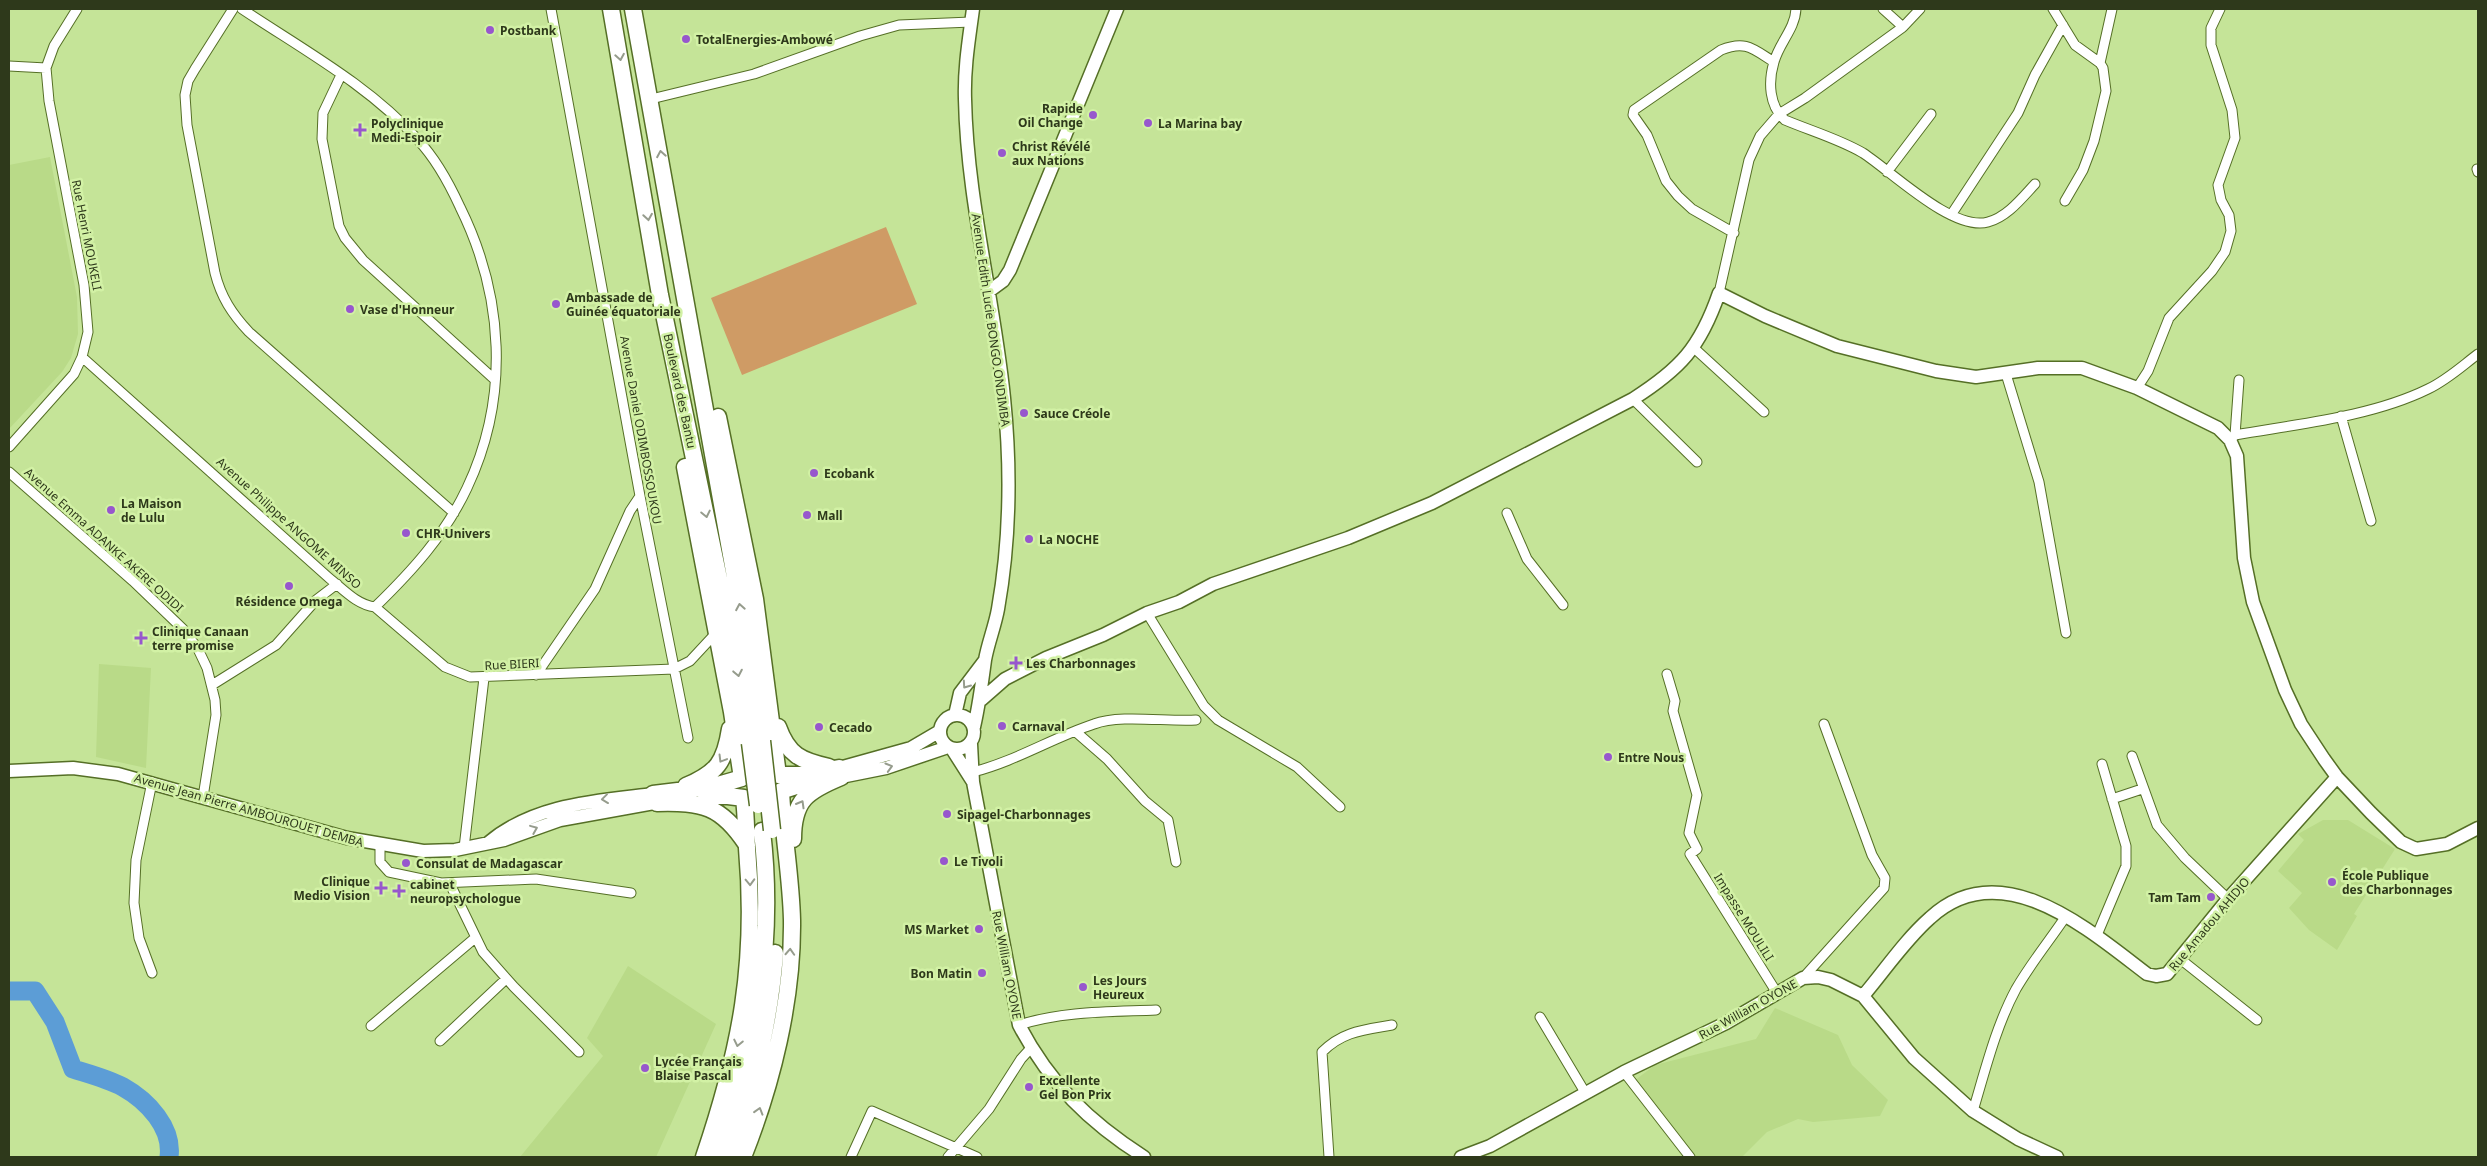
<svg xmlns="http://www.w3.org/2000/svg" width="2487" height="1166" font-family="'Noto Sans',sans-serif">
<style>
.built{fill:#b9da88}
.green{fill:#cf9b65}
.lines{fill:none;stroke-linecap:round;stroke-linejoin:round}
.river{stroke:#5c9dd6;stroke-width:19}
.street-casing{stroke:#556f26;stroke-width:11}
.secondary-casing{stroke:#556f26;stroke-width:15}
.highway-casing{stroke:#556f26;stroke-width:19}
.street{stroke:#fff;stroke-width:9}
.secondary{stroke:#fff;stroke-width:12}
.highway{stroke:#fff;stroke-width:16}
.highway-bridge-casing{stroke:#556f26;stroke-width:19;stroke-linecap:butt}
.highway-bridge{stroke:#fff;stroke-width:16}
.oneway{stroke:#969c8d}
.poi-dot{fill:#9757cd;stroke:#d2f1a5;stroke-width:2}
.labels{text-anchor:middle;dominant-baseline:central;stroke-width:5;stroke-linejoin:round;paint-order:stroke}
.poi-label{font-size:12px;font-weight:bold;fill:#2e391b;stroke:#d2f1a5;text-anchor:start}
.street-label{font-size:12px;fill:#2e391b;stroke:#d2f1a5}
</style>
<rect width="100%" height="100%" fill="#c5e498"/>
<path class="built" d="M50,157L77,297L78,334L71,358L62,372L9,429V165Z
M99,664L151,668L146,768L96,757Z
M2323,820H2348L2395,849L2354,914L2357,916L2337,950L2309,930L2289,908L2302,893L2278,871L2304,840L2298,834Z
M628,966L716,1024L656,1157H520L603,1056L587,1038Z
M1775,1008L1838,1035L1852,1065L1888,1100L1880,1116L1813,1122L1798,1119L1767,1132L1742,1157H1694L1634,1081L1655,1065L1756,1039Z"/>
<path class="green" d="M886,227L917,304L742,375L711,298Z"/>
<g class="lines">
<path class="river" d="M9,991H35L55,1022L73,1069C89,1074 108,1079 123,1087C148,1101 173,1128 169,1157"/>
<defs>
<path id="street" d="M233,9L195,69L188,81L185,95L187,125L215,273C221,297 232,314 249,332L454,513
M551,9L640,496L688,738
M1796,9C1795,29 1779,43 1774,62C1768,82 1769,106 1785,120C1811,131 1839,139 1863,153C1891,171 1953,232 1988,222C2007,217 2021,199 2035,184
M1883,9L1903,27
M2053,9L2075,45L2100,63L2103,68L2106,91L2094,141L2083,170L2065,201
M2100,63L2112,9
M9,66L46,68
M341,75L323,113L322,139L339,226L345,238L363,260L494,379
M651,99L754,74L860,36L899,25L971,22
M2477,169L2478,172
M1887,172L1931,114
M1951,215L2018,113L2035,75L2063,25
M1734,233L1692,209L1678,196L1666,181L1647,135L1633,115L1634,110L1721,50C1746,40 1753,49 1774,62
M1719,293L1749,160L1760,136L1779,114L1805,98L1903,27L1920,9
M1694,348L1764,412
M82,357L329,578C343,589 357,605 375,607C412,571 445,535 467,488C510,397 504,296 460,207C449,183 436,159 418,140C370,86 302,49 242,9
M2006,374L2039,482L2066,633
M2137,388L2148,371L2169,318L2212,271L2225,252L2231,231L2229,215L2221,200L2218,185L2235,138L2232,110L2211,45V28L2220,9
M1633,399L1697,462
M2341,416L2371,521
M2235,435L2239,380
M2230,440L2235,435C2297,424 2371,417 2428,389C2447,380 2462,366 2478,354
M9,447L74,374L82,357L88,332L84,285L49,101L46,68L54,46L77,9
M9,472L133,581L183,629L198,649L207,668L215,700L216,715L203,797
M1507,513L1527,559L1563,605
M375,607L445,667L470,677L674,669L690,661L716,633
M1147,613L1204,706L1218,720L1297,767L1340,807
M1667,674L1675,701L1673,711L1697,795L1689,833L1697,849L1690,854L1777,993
M536,675L595,589L630,511L640,496
M212,685L276,645L316,600L337,584
M1076,732L1107,759L1145,801L1168,820L1176,862
M2132,756L2157,825L2185,858L2228,899
M973,772C1016,761 1052,738 1094,724C1120,714 1167,722 1196,720
M152,782L136,860L134,903L139,938L152,973
M2112,799L2142,789
M380,846V862L389,872L441,883L536,879L631,893
M464,848L484,678
M450,884L483,952L514,987L579,1052
M2097,935L2126,866V846L2102,764
M2179,958L2257,1020
M1803,978L1884,888L1885,878L1872,855L1824,724
M1540,1017L1586,1094
M1019,1025C1063,1011 1110,1012 1156,1010
M371,1026L475,938
M440,1041L506,979
M1624,1072L1690,1157
M1973,1111C1985,1071 1996,1026 2016,989C2031,963 2050,940 2066,916
M851,1157L872,1111L977,1157
M948,1157L989,1109L1021,1059L1031,1048
M1329,1157L1322,1052C1343,1031 1364,1030 1392,1025"/>
<path id="secondary" d="M973,9C969,39 964,68 965,99C967,200 994,298 1004,398C1011,467 1010,541 998,609C995,626 988,643 985,660C982,683 979,705 974,727
M988,292L1003,281L1010,270L1117,9
M981,700L1005,679L1046,658L1103,635L1147,613L1179,602L1213,584L1348,538L1432,503L1633,399C1680,369 1700,348 1719,293L1765,316L1837,346L1936,371L1976,377L2038,368H2082L2137,388L2218,428L2230,440L2237,456L2244,558L2253,602L2285,690L2301,724L2324,759L2337,777L2371,813L2401,842L2416,849L2447,844L2478,828
M940 732a17 17 0 1 1 34 0a17 17 0 1 1-34 0Z
M955,715L960,693L985,660
M971,744L973,782L1019,1025C1050,1084 1089,1122 1144,1157
M952,749L973,782
M839,768L911,748L940,731
M9,771L73,768L118,774L347,838L423,851L455,850L504,840L560,820L654,803
M841,777L886,768L948,747
M488,843C534,804 596,801 653,794
M1863,996C1885,970 1905,940 1930,918C2001,852 2089,930 2147,974L2156,976L2167,974L2228,899L2337,777
M1461,1157L1490,1146L1624,1072L1726,1023L1803,978L1818,977L1831,980L1863,996L1914,1058L1973,1111L2018,1139L2057,1157"/>
<path id="highway" d="M611,9L660,295L728,622L750,743
M633,9L751,666L762,741
M718,417L755,599L778,775H803L839,768
M778,727C788,755 801,761 829,767
M686,786C717,773 725,762 730,729
M653,794L711,787L742,778L732,712L685,467
M657,803C702,802 721,805 747,845
M793,839C793,800 807,791 841,777
M704,1157C741,1048 757,963 747,848C746,831 746,815 744,798L728,796H706
M715,1157C757,1055 775,941 762,831
M730,1157C753,1090 770,1024 775,953
M743,1157C772,1084 793,1000 792,920C791,877 783,834 781,791L812,781"/>
</defs>
<use href="#street" class="street-casing"/>
<use href="#secondary" class="secondary-casing"/>
<use href="#highway" class="highway-casing"/>
<use href="#street" class="street"/>
<use href="#secondary" class="secondary"/>
<use href="#highway" class="highway"/>
<defs>
<path id="highway-bridge" d="M762,741L772,830
M750,743L758,805"/>
</defs>
<use href="#highway-bridge" class="highway-bridge-casing"/>
<use href="#highway-bridge" class="highway-bridge"/>
</g>
<defs><path id="oneway-chevron" d="M-2-3.5L2.5 0L-2 3.5" fill="none" stroke-width="1.6" stroke-linecap="round" stroke-linejoin="round" transform="scale(1.25)"/></defs>
<g class="oneway">
<use href="#oneway-chevron" transform="translate(620 57) rotate(80)"/>
<use href="#oneway-chevron" transform="translate(661 154) rotate(-100)"/>
<use href="#oneway-chevron" transform="translate(648 217) rotate(81)"/>
<use href="#oneway-chevron" transform="translate(706 514) rotate(78)"/>
<use href="#oneway-chevron" transform="translate(740 607) rotate(-100)"/>
<use href="#oneway-chevron" transform="translate(738 673) rotate(79)"/>
<use href="#oneway-chevron" transform="translate(966 685) rotate(125)"/>
<use href="#oneway-chevron" transform="translate(722 759) rotate(121)"/>
<use href="#oneway-chevron" transform="translate(889 767) rotate(-16)"/>
<use href="#oneway-chevron" transform="translate(605 799) rotate(173)"/>
<use href="#oneway-chevron" transform="translate(801 804) rotate(-60)"/>
<use href="#oneway-chevron" transform="translate(534 829) rotate(-22)"/>
<use href="#oneway-chevron" transform="translate(750 882) rotate(88)"/>
<use href="#oneway-chevron" transform="translate(790 952) rotate(-87)"/>
<use href="#oneway-chevron" transform="translate(738 1043) rotate(102)"/>
<use href="#oneway-chevron" transform="translate(759 1111) rotate(-73)"/>
</g>
<g class="poi-dot">
<circle cx="490" cy="30" r="5"/>
<circle cx="686" cy="39" r="5"/>
<circle cx="1093" cy="115" r="5"/>
<circle cx="1148" cy="123" r="5"/>
<path d="M357.5 122.5h5v5h5v5h-5v5h-5v-5h-5v-5h5z"/>
<circle cx="1002" cy="153" r="5"/>
<circle cx="556" cy="304" r="5"/>
<circle cx="350" cy="309" r="5"/>
<circle cx="1024" cy="413" r="5"/>
<circle cx="814" cy="473" r="5"/>
<circle cx="111" cy="510" r="5"/>
<circle cx="807" cy="515" r="5"/>
<circle cx="406" cy="533" r="5"/>
<circle cx="1029" cy="539" r="5"/>
<circle cx="289" cy="586" r="5"/>
<path d="M138.5 630.5h5v5h5v5h-5v5h-5v-5h-5v-5h5z"/>
<path d="M1013.5 655.5h5v5h5v5h-5v5h-5v-5h-5v-5h5z"/>
<circle cx="1002" cy="726" r="5"/>
<circle cx="819" cy="727" r="5"/>
<circle cx="1608" cy="757" r="5"/>
<circle cx="947" cy="814" r="5"/>
<circle cx="944" cy="861" r="5"/>
<circle cx="406" cy="863" r="5"/>
<circle cx="2332" cy="882" r="5"/>
<path d="M378.5 880.5h5v5h5v5h-5v5h-5v-5h-5v-5h5z"/>
<path d="M396.5 883.5h5v5h5v5h-5v5h-5v-5h-5v-5h5z"/>
<circle cx="2211" cy="897" r="5"/>
<circle cx="979" cy="929" r="5"/>
<circle cx="982" cy="973" r="5"/>
<circle cx="1083" cy="987" r="5"/>
<circle cx="645" cy="1068" r="5"/>
<circle cx="1029" cy="1087" r="5"/>
</g>
<g class="labels">
<g class="poi-label">
<text x="500" y="30">Postbank</text>
<text x="696" y="39">TotalEnergies-Ambowé</text>
<text x="1083" y="108" text-anchor="end">Rapide<tspan x="1083" dy="14">Oil Change</tspan></text>
<text x="371" y="123">Polyclinique<tspan x="371" dy="14">Medi-Espoir</tspan></text>
<text x="1158" y="123">La Marina bay</text>
<text x="1012" y="146">Christ Révélé<tspan x="1012" dy="14">aux Nations</tspan></text>
<text x="566" y="297">Ambassade de<tspan x="566" dy="14">Guinée équatoriale</tspan></text>
<text x="360" y="309">Vase d'Honneur</text>
<text x="1034" y="413">Sauce Créole</text>
<text x="824" y="473">Ecobank</text>
<text x="121" y="503">La Maison<tspan x="121" dy="14">de Lulu</tspan></text>
<text x="817" y="515">Mall</text>
<text x="416" y="533">CHR-Univers</text>
<text x="1039" y="539">La NOCHE</text>
<text x="289" y="601" text-anchor="middle">Résidence Omega</text>
<text x="152" y="631">Clinique Canaan<tspan x="152" dy="14">terre promise</tspan></text>
<text x="1026" y="663">Les Charbonnages</text>
<text x="1012" y="726">Carnaval</text>
<text x="829" y="727">Cecado</text>
<text x="1618" y="757">Entre Nous</text>
<text x="957" y="814">Sipagel-Charbonnages</text>
<text x="954" y="861">Le Tivoli</text>
<text x="416" y="863">Consulat de Madagascar</text>
<text x="2342" y="875">École Publique<tspan x="2342" dy="14">des Charbonnages</tspan></text>
<text x="370" y="881" text-anchor="end">Clinique<tspan x="370" dy="14">Medio Vision</tspan></text>
<text x="410" y="884">cabinet<tspan x="410" dy="14">neuropsychologue</tspan></text>
<text x="2201" y="897" text-anchor="end">Tam Tam</text>
<text x="969" y="929" text-anchor="end">MS Market</text>
<text x="972" y="973" text-anchor="end">Bon Matin</text>
<text x="1093" y="980">Les Jours<tspan x="1093" dy="14">Heureux</tspan></text>
<text x="655" y="1061">Lycée Français<tspan x="655" dy="14">Blaise Pascal</tspan></text>
<text x="1039" y="1080">Excellente<tspan x="1039" dy="14">Gel Bon Prix</tspan></text>
</g>
<g class="street-label">
<text transform="translate(87 235) rotate(79)">Rue Henri MOUKELI</text>
<text transform="translate(991 320) rotate(82)">Avenue Edith Lucie BONGO ONDIMBA</text>
<text transform="translate(680 391) rotate(78)">Boulevard des Bantu</text>
<text transform="translate(641 430) rotate(80)">Avenue Daniel ODIMBOSSOUKOU</text>
<text transform="translate(289 523) rotate(42)">Avenue Philippe ANGOME MINSO</text>
<text transform="translate(104 540) rotate(42)">Avenue Emma ADANKE AKERE ODIDI</text>
<text transform="translate(512 664) rotate(-3)">Rue BIERI</text>
<text transform="translate(249 810) rotate(16)">Avenue Jean Pierre AMBOUROUET DEMBA</text>
<text transform="translate(1744 917) rotate(58)">Impasse MOULILI</text>
<text transform="translate(2209 924) rotate(-50)">Rue Amadou AHIDJO</text>
<text transform="translate(1007 965) rotate(79)">Rue William OYONE</text>
<text transform="translate(1748 1009) rotate(-29)">Rue William OYONE</text>
</g>
</g>
<rect width="2487" height="1166" fill="none" stroke="#2e391b" stroke-width="20"/>
</svg>
